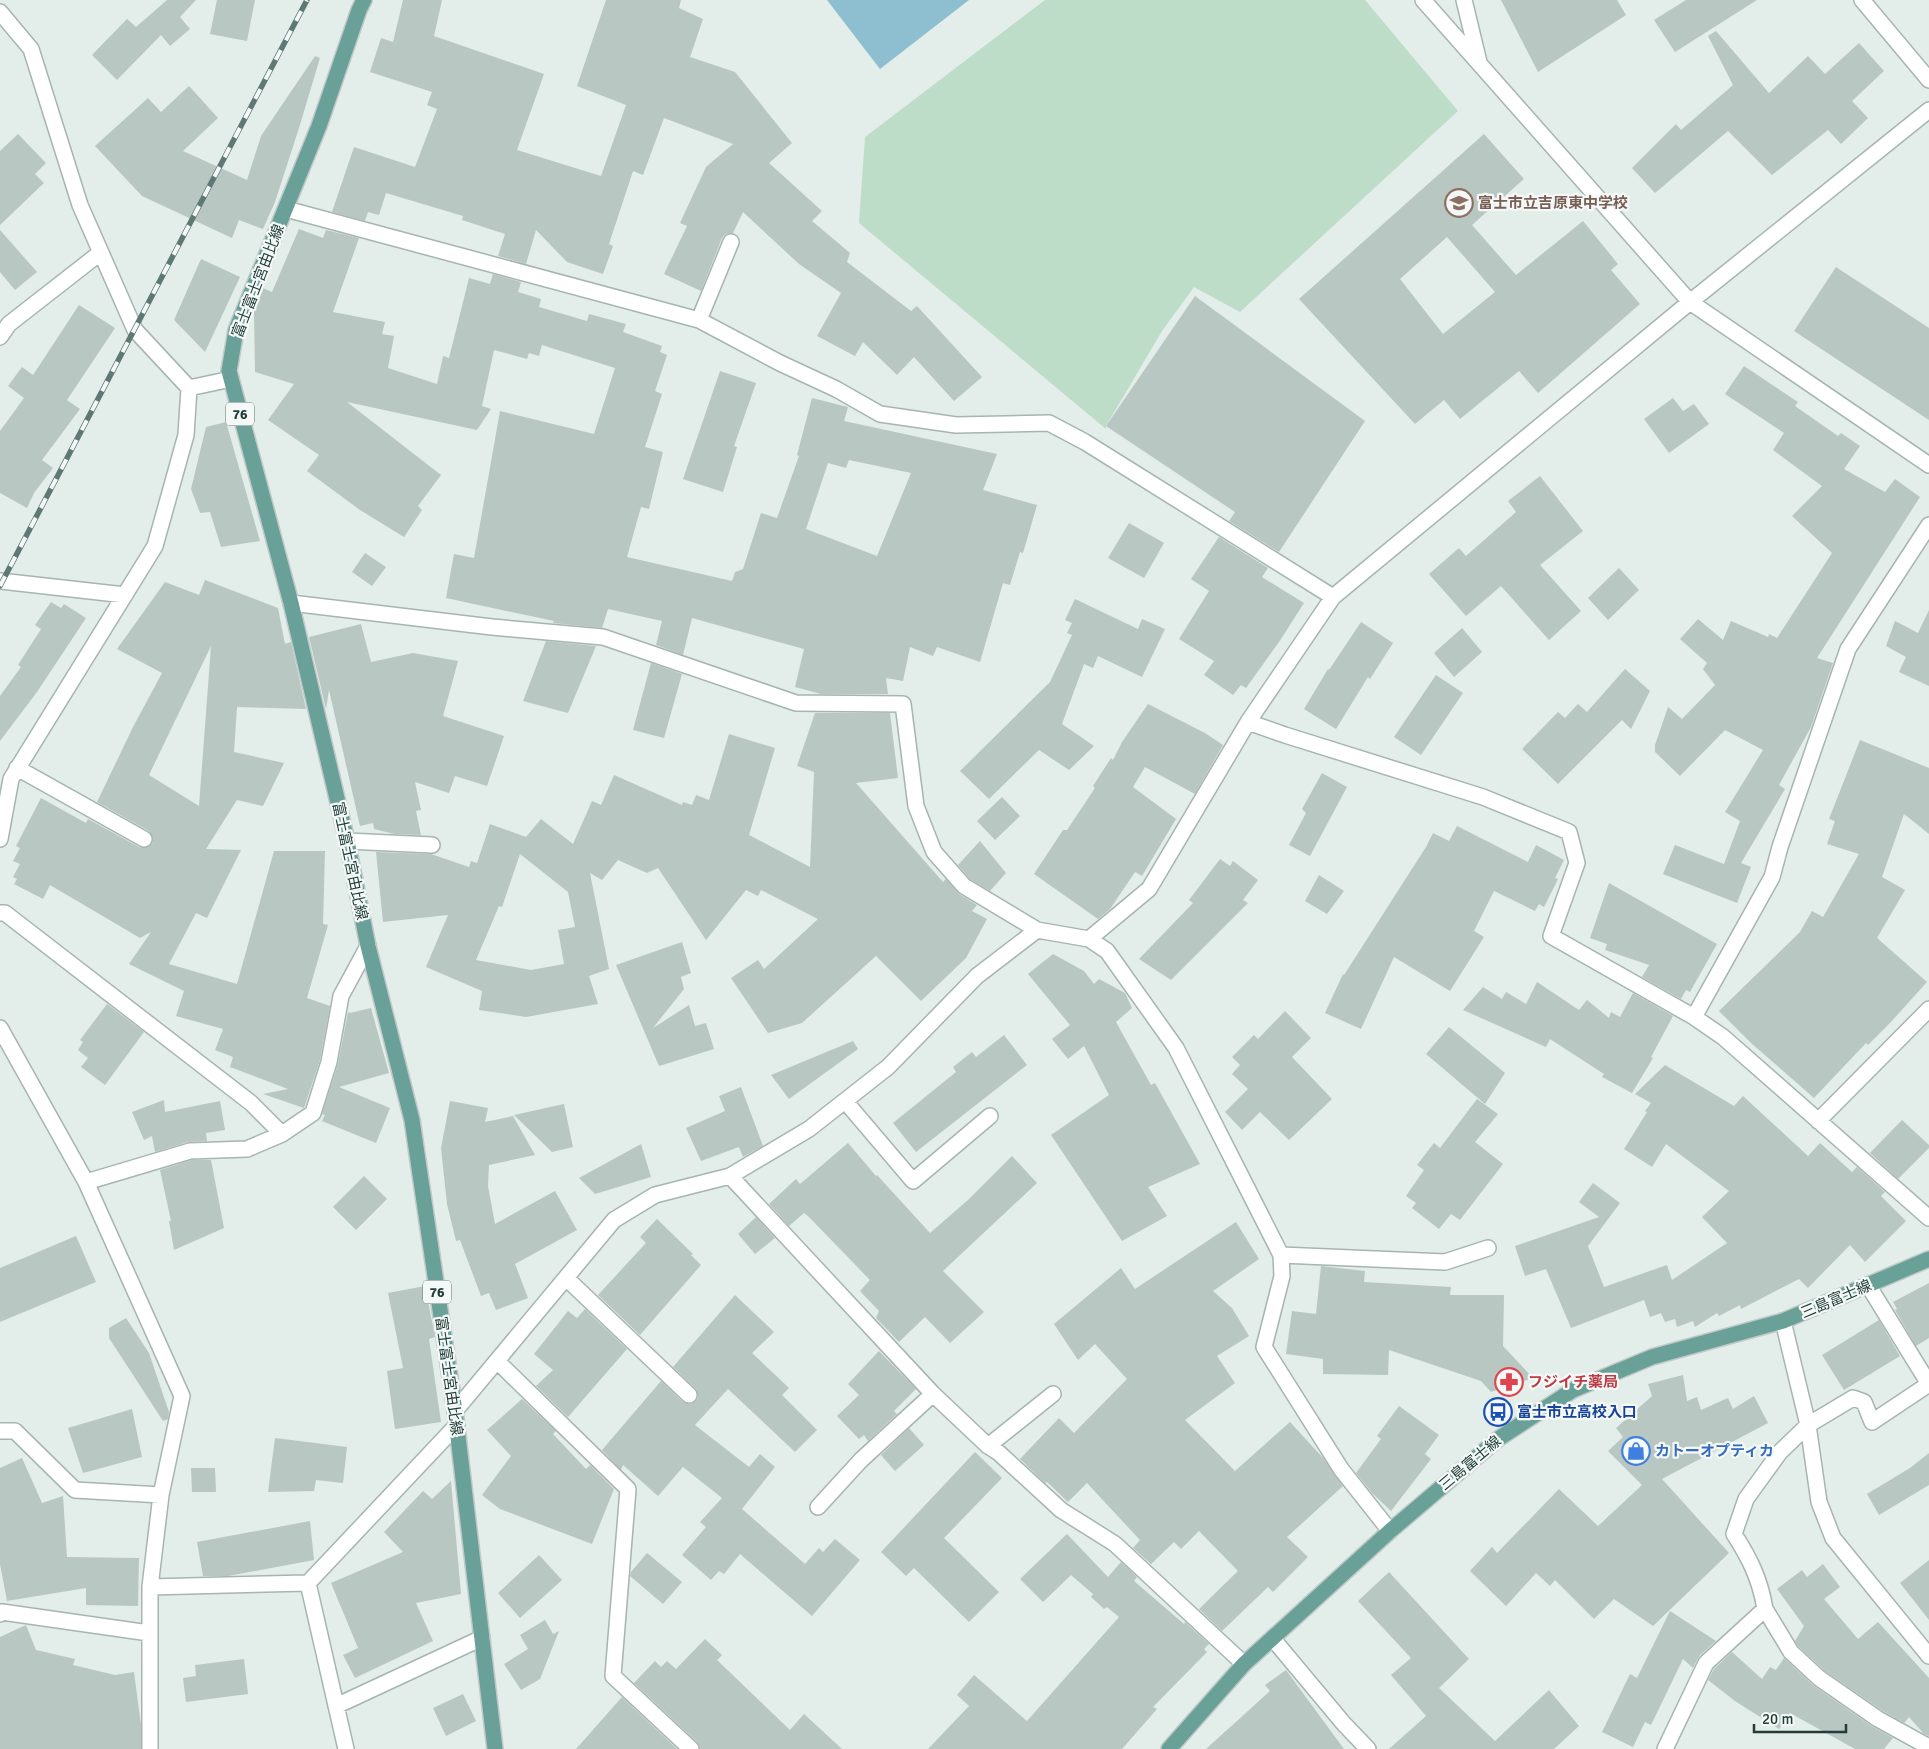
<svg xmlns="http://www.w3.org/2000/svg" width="1929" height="1749" font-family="Signika,'Noto Sans JP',sans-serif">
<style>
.green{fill:#bdddc8}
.water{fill:#8dbfd0}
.building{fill:#b8c7c2;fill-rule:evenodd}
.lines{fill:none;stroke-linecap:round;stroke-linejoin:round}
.minor-casing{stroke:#a6b5b1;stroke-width:18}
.major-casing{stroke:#c1c9c8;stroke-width:18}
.minor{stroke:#fff;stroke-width:15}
.major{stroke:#69a198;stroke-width:15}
.rail-casing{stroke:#5e7974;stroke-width:5.5}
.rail{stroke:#f4f9f7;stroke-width:4;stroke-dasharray:11;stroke-linecap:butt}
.labels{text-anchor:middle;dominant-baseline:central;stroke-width:4.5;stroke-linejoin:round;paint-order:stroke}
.shield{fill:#f4f9f7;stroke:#627672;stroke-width:1}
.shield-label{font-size:14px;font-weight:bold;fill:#233e39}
.education-label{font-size:15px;font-weight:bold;fill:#785e54;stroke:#f4f9f7;text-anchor:start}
.street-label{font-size:15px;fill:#233e39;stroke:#f4f9f7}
.health-label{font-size:15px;font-weight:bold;fill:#be3a42;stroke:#f4f9f7;text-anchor:start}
.transit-label{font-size:15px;font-weight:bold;fill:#164399;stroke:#f4f9f7;text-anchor:start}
.shop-label{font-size:15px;font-weight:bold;fill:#366cbe;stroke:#f4f9f7;text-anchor:start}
</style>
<rect width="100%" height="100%" fill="#e3ede9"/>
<path class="green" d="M1045,0H1365L1458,111L1240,312L1194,287L1162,331L1106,426V429L859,223L865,137Z"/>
<path class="water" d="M827,0H969L880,69Z"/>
<path class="building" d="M167,0H196L180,17L190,29L170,46L161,35L117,80L92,55L127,19L136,27Z
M217,0H255L247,41L210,34Z
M403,0H442L434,36L544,74L517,150L601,176L626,105L577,86L606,0H681L679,8L703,19L690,57L735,72L792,143L769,163L822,211L812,221L850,253L847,262L911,311L917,306L982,377L954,401L914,357L897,375L863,342L855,356L817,336L841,293L799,264L743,212L733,233L726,234L722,238L701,291L664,274L687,226L680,223L706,167L733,144L664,118L643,175L633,171L609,244L613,246L603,274L567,262L536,230L526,264L498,256L505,234L462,220L463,216L386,193L379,215L368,212L365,221L332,212L354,147L415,167L437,109L427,105L432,92L370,72L381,38L393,42Z
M1501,0H1617L1626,15L1538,72Z
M1686,0H1757L1675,52L1654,20Z
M1716,31L1769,93L1808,56L1825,74L1859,43L1884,71L1852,101L1868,118L1841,144L1828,130L1772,175L1728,131L1655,193L1632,168L1676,124L1681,130L1733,85L1708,36Z
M315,56L320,58L299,128L275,202L263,229L239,220L232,238L142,196L95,146L148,98L161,112L189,86L218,118L183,151L247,180L261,136Z
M18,134L46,163L35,174L44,183L0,225V151Z
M1484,134L1524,179L1472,225L1516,275L1583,221L1618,264L1611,270L1640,304L1538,393L1519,371L1460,419L1444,400L1415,424L1299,299ZM1447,237L1495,292L1443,334L1400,279Z
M299,229L323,238L326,230L359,238L333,312L385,322L382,334L394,336L388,368L437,384L443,356L449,358L469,278L490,284L493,274L521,282L518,292L541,299L539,307L587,321L589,314L626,324L623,332L662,346L660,352L667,355L655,391L662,394L645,447L663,452L649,509L641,507L627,557L732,581L735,572L743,569L761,513L777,518L799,456L797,455L812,398L848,407L844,421L997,454L983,490L1037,505L1023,553L1020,552L1010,585L1003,583L980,662L937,647L933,656L910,647L903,681L886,678L888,694H821L795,687L804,649L692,618L683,655L656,645L662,621L608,609L602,628L553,623L554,621L446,598L454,554L474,558L500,411L594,434L615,368L542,345L539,356L529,353L527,359L494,350L482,406L491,409L477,430L347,402L441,475L418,506L422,510L404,537L360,510L307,471L319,455L268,420L294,384L255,372L254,310L263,288L272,292ZM849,460L911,473L877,556L806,529L828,463L846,468Z
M0,230L37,272L15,290L0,272Z
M201,259L240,277L205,352L174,320Z
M1836,267L1929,328V420L1794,331Z
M1195,296L1365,421L1279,552L1229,521L1235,512L1106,426Z
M79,305L115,328L67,400L80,409L42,460L53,468L34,493L27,508L0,493V431L24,398L8,386L22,367L33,375Z
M1744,366L1798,402L1795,406L1838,436L1841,433L1860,446L1844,469L1885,492L1895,479L1920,497L1817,658L1833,663L1811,727L1779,785L1785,789L1741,863L1751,867L1737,903L1663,874L1675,845L1724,864L1740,821L1725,812L1763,750L1725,730L1680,776L1655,752V745L1668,707L1682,719L1715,685L1703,669L1707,663L1680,639L1698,619L1723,640L1731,621L1768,637L1769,634L1777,638L1832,553L1792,516L1822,486L1773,450L1784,433L1725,394Z
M720,371L756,383L734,446L737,447L723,492L683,479Z
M1673,398L1683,411L1694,404L1709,424L1669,453L1644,419Z
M226,422L260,541L221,547L210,512L200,513L191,489L206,427Z
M1540,476L1583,531L1540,565L1581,611L1549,640L1501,586L1466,616L1429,574L1459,548L1466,556L1516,512L1508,501Z
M1129,523L1164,543L1144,578L1108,558Z
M1219,537L1268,568L1262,577L1304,603L1279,642L1246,688L1241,685L1233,695L1204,675L1214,661L1179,639L1209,591L1191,579Z
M365,553L386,567L372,586L352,572Z
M1619,568L1639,590L1608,620L1588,598Z
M205,580L278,608L285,644L291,642L306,709L237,707L234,752L284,763L263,806L237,800L206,849L241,850L207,918L196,913L169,964L237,984L274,851H325L323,924L328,925L307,998L330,1006L320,1060L304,1108L263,1094L288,1089L230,1067L233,1057L215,1050L223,1029L176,1016L184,991L129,964L151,932L140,938L50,885L43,899L14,884L17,879L13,877L20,864L13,861L20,848L16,846L41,798L86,823L88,819L139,847L145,848L152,844L153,838L149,831L97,802L133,727L162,673L117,649L165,582L199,595ZM211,646L199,806L149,775Z
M1075,599L1138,629L1142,619L1165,629L1142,677L1098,656L1093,668L1084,664L1062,724L1094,746L1069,770L1039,750L989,799L960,771L1050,682L1072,635L1067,633L1072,623L1065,620Z
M51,602L61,608L64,604L86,618L37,692L0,741V696L21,667L18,665L41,629L35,625Z
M1929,610V686L1899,672L1906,657L1886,646L1895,621L1918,633Z
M1361,622L1393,643L1370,679L1368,677L1336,729L1304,709L1328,669L1329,670Z
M361,624L371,662L413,653L458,661L443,716L504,736L487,786L455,776L449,793L415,782L421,810L416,811L421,835L394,834L374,829L373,823L360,826L329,690L326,709L309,637Z
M1462,628L1482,652L1454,677L1434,653Z
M546,641L596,646L568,713L523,701Z
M651,663L682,674L664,738L633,730Z
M1625,669L1650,691L1631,729L1622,720L1558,784L1522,749L1558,712L1565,718L1578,704L1587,712Z
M1436,675L1463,693L1421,755L1394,737Z
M1148,704L1205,733L1223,745L1195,794L1145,767L1133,787L1176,819L1142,876L1135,872L1110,909L1098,919L1034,874L1063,830H1067L1095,788L1093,786L1111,758L1113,760L1122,742Z
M815,713H890L898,778L856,783L943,882L946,879L959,894L977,905L972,911L987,919L966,958L921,1001L876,956L802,1023L768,1033L731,978L758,960L764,969L818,919L761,890L758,896L746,890L706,940L658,868L647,873L618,860L602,880L590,873L609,969L589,976L598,1004L526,1017L479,1010L482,991L426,967L448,915L383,922L376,852L431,854L469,867L471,861L477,863L490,824L526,837L541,819L573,844L592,801L601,805L614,775L682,805L683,802L692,805L696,795L709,800L729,734L775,748L749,835L810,867L814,772L797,766ZM520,854L568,892L575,927L558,930L564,964L531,970L476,960L499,906L502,907Z
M1860,740L1929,768V834L1904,814L1882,877L1905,890L1877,938L1927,982L1890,1023L1868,1045L1866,1043L1814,1098L1751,1043L1719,1011L1800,932L1812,911L1823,917L1859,854L1827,844L1835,821L1829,819Z
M1322,773L1347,787L1310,856L1289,845L1306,813L1302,809Z
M1002,797L1020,816L995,840L977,821Z
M1457,826L1528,862L1536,845L1564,860L1555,878L1558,879L1544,907L1539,904L1535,911L1494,891L1474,931L1484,937L1450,991L1394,957L1361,1029L1325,1013L1343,974L1344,975L1426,847L1433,833L1449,841Z
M980,841L1006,873L990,891L970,879L958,865Z
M1220,859L1230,866L1233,861L1258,880L1243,900L1248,903L1171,980L1139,959L1193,903L1189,900Z
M1319,875L1344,891L1327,914L1305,901Z
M1609,883L1717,944L1690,992L1686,990L1681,999L1642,977L1649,965L1605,950L1607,944L1590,938Z
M682,942L691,973L681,977L684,989L653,1028L689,1005L695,1026L706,1023L714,1049L659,1066L616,965Z
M1053,954L1084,971L1094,984L1099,979L1125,993L1132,1008L1116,1022L1151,1085L1155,1083L1200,1164L1148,1187L1167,1216L1122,1241L1051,1135L1109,1095L1084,1046L1068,1059L1052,1039L1070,1025L1028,974Z
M1537,982L1579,1010L1587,1000L1609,1018L1611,1012L1620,1017L1633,993L1673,1016L1651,1057L1653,1058L1632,1093L1602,1077L1604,1074L1550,1039L1546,1047L1463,1010L1483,987L1502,999L1506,992L1526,1004Z
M107,1004L144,1032L105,1085L81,1067L88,1058L78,1050L83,1042L80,1040Z
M371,1008L389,1073L339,1087L390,1108L376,1143L322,1121L325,1115L322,1114L338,1064L348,1012L350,1013Z
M1285,1011L1311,1038L1292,1057L1332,1099L1289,1140L1260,1112L1242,1130L1225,1112L1248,1089L1232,1074L1240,1065L1232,1057L1254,1035L1258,1039Z
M1449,1027L1505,1073L1485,1104L1426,1054Z
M1004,1035L1027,1065L916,1152L893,1123L956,1072L953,1067L972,1052L976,1057Z
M853,1041L858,1049L789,1099L771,1075Z
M1665,1065L1734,1106L1743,1096L1808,1156L1820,1143L1852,1172L1857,1167L1885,1192L1881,1196L1906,1221L1865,1262L1850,1245L1808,1288L1799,1279L1741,1309L1740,1305L1719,1316L1717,1313L1695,1327L1693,1321L1677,1327L1675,1319L1665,1322L1661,1313L1650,1317L1644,1300L1571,1328L1546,1269L1525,1276L1515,1246L1599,1217L1579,1202L1593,1183L1620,1203L1588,1246L1604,1287L1667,1265L1672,1280L1727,1243L1702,1217L1729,1191L1666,1144L1652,1167L1624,1149L1647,1112L1645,1111L1651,1103L1635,1094Z
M741,1087L763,1146L743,1157L739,1147L701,1161L686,1128L725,1111L719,1096Z
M1477,1099L1498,1114L1475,1142L1503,1164L1460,1220L1451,1214L1439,1229L1412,1208L1416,1203L1406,1196L1424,1170L1417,1165L1434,1143L1440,1148Z
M164,1100L165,1112L220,1101L225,1130L206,1133L207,1141L188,1142L155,1152L152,1136L144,1140L132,1112Z
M450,1101L488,1108L485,1122L513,1116L535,1155L489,1165L488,1186L495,1224L555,1191L577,1230L515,1264L528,1298L496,1310L489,1293L481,1296L460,1240L456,1241L447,1204L441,1148Z
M564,1104L573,1147L552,1152L514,1115Z
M1902,1120L1929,1145V1148L1898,1179L1870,1153Z
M848,1143L876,1176L877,1175L930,1233L968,1200L1012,1156L1037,1183L943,1271L984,1312L950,1343L925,1317L899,1342L876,1318L879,1311L860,1291L870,1280L808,1216L804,1213L789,1226L769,1204L796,1179L800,1184Z
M641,1144L651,1177L595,1194L579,1178Z
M192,1160H211L224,1228L174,1250L169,1221H171L160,1170Z
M364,1176L387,1199L356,1230L333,1207Z
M756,1217L775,1238L755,1254L738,1234Z
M657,1219L693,1254L691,1255L701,1265L640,1335L598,1295L646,1243L640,1237Z
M1236,1222L1259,1259L1213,1291L1232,1308L1249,1336L1217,1356L1235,1383L1185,1420L1235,1471L1290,1422L1324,1459L1343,1486L1287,1537L1308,1557L1273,1592L1268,1587L1222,1631L1199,1609L1238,1571L1199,1531L1181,1549L1174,1542L1151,1564L1133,1548L1140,1540L1087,1483L1068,1502L1047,1482L1045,1483L1020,1459L1059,1418L1074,1433L1127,1379L1095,1344L1078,1360L1054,1324L1121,1268L1135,1289Z
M76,1236L96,1282L0,1322V1268Z
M1321,1266L1365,1271L1364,1282L1451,1287L1450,1295H1504L1503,1346L1533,1378L1491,1392L1481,1381L1389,1350L1388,1375L1323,1374V1359L1286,1354L1292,1311L1316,1314Z
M1929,1283V1338L1916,1346L1895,1310L1897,1309L1893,1302Z
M425,1286L435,1337L429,1339L441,1422L395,1429L387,1371L403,1368L388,1293Z
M735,1295L774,1332L752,1353L789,1388L782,1395L817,1430L795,1452L728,1389L695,1425L749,1467L760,1454L775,1467L742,1509L805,1564L819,1548L823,1552L835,1539L860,1560L812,1616L740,1554L724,1574L719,1571L711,1580L682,1555L706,1527L700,1522L722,1498L683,1467L658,1496L623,1465L621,1470L602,1450L661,1381L683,1402L691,1404L696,1401L698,1397L696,1389L673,1367Z
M585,1309L627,1349L568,1417L536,1386L553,1370L534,1354L568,1311L577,1318Z
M126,1318L149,1353L169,1412L168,1419L163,1421L109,1338V1328Z
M1879,1320L1900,1356L1844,1390L1822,1355Z
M879,1351L916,1389L894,1411L897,1414L868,1441L864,1435L859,1439L837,1416L859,1395L848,1384Z
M1683,1375L1687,1401L1697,1397L1701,1410L1728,1398L1733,1409L1754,1396L1768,1423L1662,1479L1729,1553L1653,1626L1614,1599L1594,1619L1555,1580L1550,1586L1536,1573L1506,1606L1470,1571L1492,1547L1497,1553L1559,1489L1598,1526L1642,1485L1608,1451L1623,1437L1616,1428L1652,1396L1648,1384Z
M522,1399L556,1431L553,1434L586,1469L590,1465L614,1489L592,1544L500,1509L482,1495L511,1456L487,1430Z
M1399,1406L1439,1435L1425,1454L1431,1459L1391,1511L1372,1493L1356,1473L1381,1439L1377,1436Z
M132,1409L142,1457L83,1473L68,1428Z
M909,1428L924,1445L895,1471L881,1455Z
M275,1438L347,1447L343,1483L316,1480L314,1491L268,1492Z
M975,1452L1002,1478L944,1538L999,1592L969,1622L914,1568L906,1576L881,1552Z
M1929,1453V1485L1879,1515L1867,1494L1910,1468Z
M22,1458L42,1503L63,1496L67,1557L139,1558L138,1606L86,1605V1588L7,1601L0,1564V1468Z
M191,1468H215L216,1492H192Z
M451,1481L461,1594L416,1603L433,1641L355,1678L343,1655L358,1648L331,1583L403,1552L384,1532L423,1491L432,1499Z
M310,1521L314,1560L228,1576H203L197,1542Z
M1067,1534L1108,1577L1121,1562L1137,1577L1134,1581L1184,1624L1185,1622L1209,1644L1204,1649L1207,1652L1153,1707L1157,1709L1122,1749H928L969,1706L957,1695L974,1675L1027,1721L1119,1617L1107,1607L1104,1609L1091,1597L1093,1594L1071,1575L1043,1602L1020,1579Z
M647,1553L682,1582L663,1604L630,1576L631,1572Z
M539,1555L562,1580L520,1618L498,1593Z
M1929,1560V1620L1900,1583Z
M1823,1564L1840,1587L1824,1599L1858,1639L1878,1622L1929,1678V1736L1924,1734L1909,1717L1904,1723L1883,1711L1825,1671L1798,1646L1795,1641L1804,1626L1777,1589L1802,1570L1807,1577Z
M1389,1572L1469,1659L1439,1688L1495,1741L1549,1690L1579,1726L1554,1749H1389L1426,1716L1391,1675L1411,1658L1358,1601Z
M1670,1611L1716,1641L1699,1656L1693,1668L1683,1659L1651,1725L1645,1722L1633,1747L1602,1732L1630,1674L1637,1678Z
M545,1620L553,1634L559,1631L540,1679L521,1690L504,1664L528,1649L520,1635Z
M26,1625L36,1650L75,1659L73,1665L115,1675L134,1672L141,1725V1749H0V1637Z
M705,1639L722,1655L717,1660L790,1730L804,1714L842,1749H700L697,1742L634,1683L655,1661L661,1667L667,1661L676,1669Z
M1732,1652L1762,1679L1770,1667L1776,1670L1784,1658L1814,1686L1873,1727L1893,1738L1884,1749H1855L1790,1713L1779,1729L1735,1701L1708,1680L1714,1669Z
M244,1659L248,1694L186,1702L183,1678L196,1676L195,1665Z
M1286,1670L1344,1749H1206L1270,1691L1265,1685Z
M463,1694L476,1721L446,1736L433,1708Z
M622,1697L677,1749H576Z"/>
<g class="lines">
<defs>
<path id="minor" d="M1423,0L1690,302L1929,465
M1464,0L1479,62
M1862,0L1929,80
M0,12L31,49L80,205L135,330L189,388
M286,209L699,320L780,363L836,389L880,414L956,425L1049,423L1085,442L1333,597
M699,320L731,242
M0,337L9,324L100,253
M0,581L125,595
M291,603L492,627L603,637L796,703L903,704L916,806L934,852L964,886L1037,930L1089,939L1107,951L1176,1048L1281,1255L1282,1276L1264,1347L1341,1469L1390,1531
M1248,722L1285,735L1483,797L1569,832L1577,863L1551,936L1694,1017L1723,1037L1929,1218
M17,768L144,839
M0,839L11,779L155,546L186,435L189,388L231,379
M347,841L432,845
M0,913H5L251,1103L282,1134
M1089,939L1149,889L1248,722L1333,597L1690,302L1929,110
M1694,1017L1772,877L1780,847L1848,649L1929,525
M0,1028L86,1182L182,1396L161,1495L150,1587V1749
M845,1101L913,1181L990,1116
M1818,1121L1929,1009
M730,1176L933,1394L988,1446L999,1453L1061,1510L1115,1544L1244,1664
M86,1182L190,1151L247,1149L282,1134L313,1113L329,1062L341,996L368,946
M1281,1255L1445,1262L1488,1248
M566,1278L689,1395
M1783,1321L1808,1425L1819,1502L1833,1538L1929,1656
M497,1361L628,1489L613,1676L691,1749
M455,1411L614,1220L655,1195L730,1176L809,1129L888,1067L977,976L1037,930
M0,1431H15L75,1490L161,1495
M988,1446L1053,1394
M818,1507L861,1460L933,1394
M308,1583L346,1749
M150,1587L308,1583L457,1425
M1765,1609C1760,1579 1750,1559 1734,1534L1746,1499L1780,1452L1808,1425L1853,1398L1864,1402L1872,1422L1929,1384L1868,1285
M0,1614L2,1612L149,1633
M1273,1639L1344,1724L1368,1749
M336,1706L482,1638
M1665,1749L1706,1663L1765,1609L1791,1652L1819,1678L1878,1719L1929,1747"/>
<path id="major" d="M364,0L359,10L319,126L236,330L229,371L291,603L347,841L368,946L412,1120L455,1411L495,1749
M1169,1749L1244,1664L1390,1531L1498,1439L1573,1390L1652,1357L1783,1321L1929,1259"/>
</defs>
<use href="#minor" class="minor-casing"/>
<use href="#major" class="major-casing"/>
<use href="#minor" class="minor"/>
<use href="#major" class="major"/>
<defs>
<path id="rail" d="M0,586L307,0"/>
</defs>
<use href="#rail" class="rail-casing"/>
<use href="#rail" class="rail"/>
</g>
<defs>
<symbol id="school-ring" viewBox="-11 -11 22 22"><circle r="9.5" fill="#f4f9f7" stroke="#8d6e63" stroke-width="1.5"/><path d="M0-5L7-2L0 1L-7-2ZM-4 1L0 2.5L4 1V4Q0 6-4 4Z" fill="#8d6e63"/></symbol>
<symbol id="pharmacy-ring" viewBox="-11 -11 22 22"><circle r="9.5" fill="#f4f9f7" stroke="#e0444e" stroke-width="1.5"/><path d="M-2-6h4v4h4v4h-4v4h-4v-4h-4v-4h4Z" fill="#e0444e"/></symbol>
<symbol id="bus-ring" viewBox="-11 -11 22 22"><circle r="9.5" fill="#f4f9f7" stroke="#1a4fb4" stroke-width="1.5"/><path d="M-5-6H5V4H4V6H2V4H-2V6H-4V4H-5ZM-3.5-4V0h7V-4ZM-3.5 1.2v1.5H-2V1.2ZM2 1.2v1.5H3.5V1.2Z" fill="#1a4fb4"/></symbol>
<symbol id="shop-ring" viewBox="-11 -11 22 22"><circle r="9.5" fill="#f4f9f7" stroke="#3f7fe0" stroke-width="1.5"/><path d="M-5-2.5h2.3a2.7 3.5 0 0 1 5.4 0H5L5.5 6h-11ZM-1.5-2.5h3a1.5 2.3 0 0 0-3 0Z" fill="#3f7fe0"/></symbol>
</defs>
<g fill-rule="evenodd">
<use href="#school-ring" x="1443" y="187" width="32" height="32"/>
<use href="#pharmacy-ring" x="1493" y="1366" width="32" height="32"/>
<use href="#bus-ring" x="1482" y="1396" width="32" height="32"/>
<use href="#shop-ring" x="1620" y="1435" width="32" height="32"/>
</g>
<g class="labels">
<g class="shield">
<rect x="226" y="402.5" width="28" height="23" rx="4"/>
<rect x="423" y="1280.5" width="28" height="23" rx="4"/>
</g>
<g class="shield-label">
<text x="240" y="414">76</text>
<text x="437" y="1292">76</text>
</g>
<g class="education-label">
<text x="1478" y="203">富士市立吉原東中学校</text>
</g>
<g class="street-label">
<text transform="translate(258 281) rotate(-69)">富士富士宮由比線</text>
<text transform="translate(350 861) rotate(78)">富士富士宮由比線</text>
<text transform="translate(1836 1299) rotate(-23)">三島富士線</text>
<text transform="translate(449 1376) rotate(82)">富士富士宮由比線</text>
<text transform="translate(1470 1463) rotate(-40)">三島富士線</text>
</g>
<g class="health-label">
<text x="1528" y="1382">フジイチ薬局</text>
</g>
<g class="transit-label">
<text x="1517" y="1412">富士市立高校入口</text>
</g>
<g class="shop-label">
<text x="1655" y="1451">カトーオプティカ</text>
</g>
</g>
<path d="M1754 1724v8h92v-8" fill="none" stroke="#233e39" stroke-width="2.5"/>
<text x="1762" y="1724" font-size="15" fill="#233e39" stroke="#f4f9f7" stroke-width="4" paint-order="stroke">20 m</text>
</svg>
